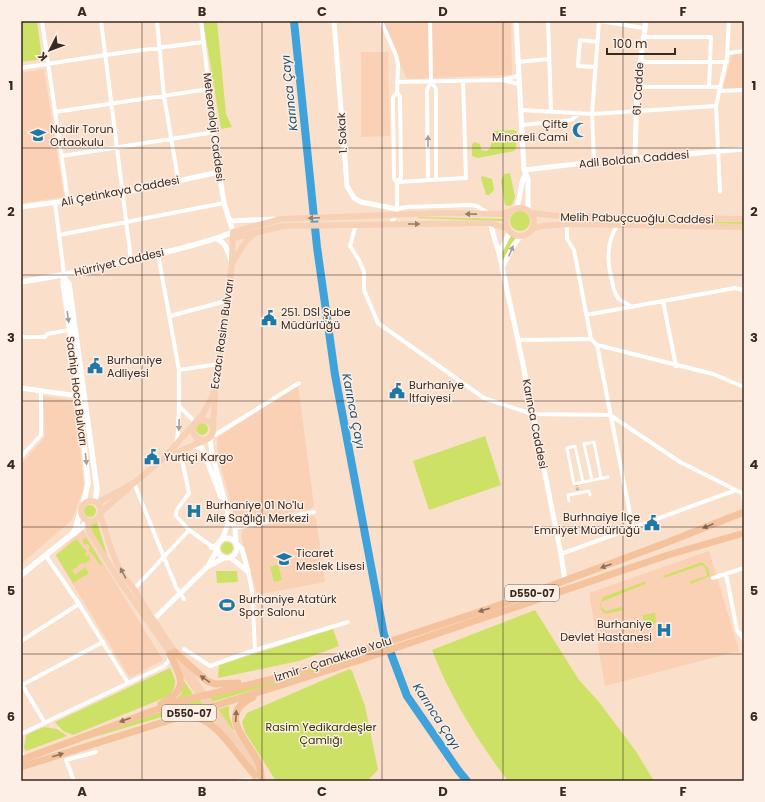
<svg xmlns="http://www.w3.org/2000/svg" width="765" height="802" font-family="Poppins,sans-serif">
<style>
.built{fill:#fad1b4}
.green{fill:#cde167}
.lines{fill:none;stroke-linecap:round;stroke-linejoin:round}
.river{stroke:#3fa2db;stroke-width:8}
.pedestrian-tunnel{stroke:#d3bba9;stroke-width:3;stroke-dasharray:3 1.5;stroke-linecap:butt}
.pedestrian{stroke:#fff;stroke-width:3}
.minor{stroke:#fff;stroke-width:4}
.tertiary{stroke:#fff;stroke-width:5}
.secondary{stroke:#fff;stroke-width:5.5}
.primary{stroke:#f7d1b5;stroke-width:6}
.trunk{stroke:#f4c29c;stroke-width:7}
.oneway{fill:#a59f9b}
.oneway2{fill:#977e6a}
.oneway3{fill:#8c6e58}
.grid{fill:none;stroke:#372a20;stroke-width:1;stroke-opacity:0.55}
.labels{text-anchor:middle;dominant-baseline:central;stroke-width:3;stroke-linejoin:round;paint-order:stroke}
.shield{fill:#fdefe5;stroke:#72655b;stroke-width:1}
.shield-label{font-size:10px;font-weight:bold;fill:#372a20}
.street-label{font-size:11px;fill:#372a20;stroke:#fdefe5}
.poi-label{font-size:11px;fill:#372a20;stroke:#fdefe5;text-anchor:start}
.park-label{font-size:11px;fill:#303801;stroke:#fdefe5}
.water-label{font-size:12px;font-style:italic;fill:#1b4f6d;stroke:#fdefe5}
.neatline{fill:none;stroke:#372a20;stroke-width:1.5}
.grid-label{font-size:13px;text-anchor:middle;font-weight:bold;fill:#372a20}
</style>
<rect width="100%" height="100%" fill="#fadfcb"/>
<path class="built" d="M379,21H511L512,75L407,79Z
M361,52H388L390,136L361,137Z
M744,54V88L725,89L723,87L732,55Z
M44,69L64,197L21,203V73Z
M298,385L314,506L311,509L241,522L234,515L218,455L217,438Z
M43,396L75,401L84,488L72,520L21,564V464L45,437Z
M312,515L316,518L325,582L262,594L256,591L241,536L243,529Z
M83,530L163,660L130,678L55,555Z
M709,551L739,651L605,686L589,593Z"/>
<path class="green" d="M21,21H37L42,59L21,62Z
M203,21H217L226,114L232,127L221,129Z
M514,130L517,131L516,148L514,151L478,158L472,156V145L474,142L480,144L481,150L486,151L490,149L494,131Z
M510,173L515,197L512,205L508,206L505,205L501,181L504,174Z
M482,176L492,179L494,190L489,195H486L481,178Z
M510 221a10 10 0 1 1 20 0a10 10 0 1 1-20 0Z
M418,217L504,219L503,221L418,218Z
M623,220L744,222V224L622,222Z
M512,234L517,237L511,244L503,264V251Z
M196 429a6 6 0 1 1 12 0a6 6 0 1 1-12 0Z
M485,436L501,485L429,510L413,461Z
M84 511a6 6 0 1 1 12 0a6 6 0 1 1-12 0Z
M97,522L108,558L88,525Z
M83,532L102,564L100,565L88,549L90,548L88,544L85,545L82,540L86,537Z
M76,539L87,552L85,553L87,556L89,555L90,560L84,564L81,559L83,564H80L77,566L78,567L72,570L75,575L85,567L89,573L73,583L56,555Z
M221 548a6 6 0 1 1 12 0a6 6 0 1 1-12 0Z
M702,562L708,568L710,576L691,584L690,581L707,576L705,567L702,565L664,578L663,576Z
M278,564L282,580L274,582L270,567Z
M216,571H237L238,582L217,583Z
M646,581L645,584L601,602V607L606,611L621,607L623,610L605,614C599,609 599,604 603,597Z
M535,610L579,680L599,702L635,750L654,781H508C479,743 449,695 432,650Z
M655,613L656,621L654,624L645,626L642,615Z
M333,629L339,646L299,661L218,678L219,665Z
M350,658L351,661L74,743L200,698Z
M170,668C176,681 178,684 169,696L73,735L63,731L55,722Z
M349,669L352,671L365,706L378,770L367,781H276L245,732L242,722L247,713Z
M184,681L193,694L175,700L181,694Z
M229,706V715L234,730L199,715Z
M44,727L57,729L67,736L26,751L24,748L26,735Z"/>
<g class="lines">
<path class="river" d="M294,21L317,247L335,375L384,635L407,696L458,770L467,781"/>
<path class="pedestrian-tunnel" d="M576,483L578,491"/>
<path class="pedestrian" d="M592,480L584,444L594,442L601,478
M583,482L575,446L567,448L574,484L608,477
M569,501L568,495L589,491L590,495"/>
<path class="minor" d="M42,21L68,201
M101,21L131,260
M157,21L164,96L178,179
M201,21L219,172
M381,21L396,55L398,64L397,92
M430,21L431,81L436,89V180
M548,21L551,111
M643,37H711L709,87
M728,53L744,51
M517,62L549,59
M639,62H727
M596,67L578,66L580,40L598,42
M21,68L105,55L203,42
M519,76L501,80L519,84
M397,82L501,80
M637,87H720
M719,91L744,90
M521,110L592,114L716,106
M55,112L209,89
M522,125L571,120L580,113
M62,156L215,132
M594,162L592,114L599,21L644,28
M428,180L427,90L431,81
M397,182L466,178L463,81
M397,182L401,177L400,97L397,92
M720,192L716,106L727,57L729,21
M55,203L64,274
M397,209L406,207L470,205L477,206L489,214
M356,224L350,246L359,260L364,272V290L378,323L484,398L532,414L610,415L680,462L744,494
M390,224L397,214V182L394,179L393,98L397,92
M567,224V239L574,250L591,339L597,345L633,529
M618,224C606,243 607,261 612,281C613,287 615,295 619,299C623,302 628,304 632,307
M59,235L224,203
M158,254L179,370V406L195,422
M663,301L676,366
M586,315L735,288L744,290
M170,316L226,301
M21,337H45L47,334L69,330
M518,340L591,339
M597,345L713,374L744,387
M179,370L218,364
M212,435H215L299,383
M176,443L178,432L179,406
M180,450L189,493L176,511V516L189,530L217,550
M21,457L41,435V392
M134,483L176,587L184,599
M743,493L744,502
M235,528L314,512
M211,548L217,544
M561,554L736,490
M46,556L79,604L128,683
M248,571L252,591L255,650
M726,574L737,630L744,640
M713,578L744,568
M134,589L189,530
M21,641L79,604
M184,649L210,666L255,650L348,622
M21,683L45,723
M22,685L103,642
M21,734L164,666L168,662L170,655
M21,751L24,759
M74,781L66,760L96,752
M237,781L250,780"/>
<path class="tertiary" d="M334,21L347,186L354,198L361,202L397,209
M516,21L524,170L528,179V210
M635,158L637,87L646,21
M524,170L594,162L744,149
M21,207L123,193L219,172L224,203L233,232
M516,208C522,197 519,184 525,175
M229,221L274,219
M490,223L499,253L518,340L561,554L565,581
M499,253L510,232
M502,268L513,246L521,236
M21,388L79,396
M210,437L212,454L230,520L235,528L236,543L242,549L248,571
M193,446L202,448L221,497
M217 548a10 10 0 1 1 20 0a10 10 0 1 1-20 0Z
M222,539L228,524L227,516
M231,558L247,571
M208,566L217,550
M154,619L207,567L224,558"/>
<path class="secondary" d="M217,239C226,242 229,254 232,263
M64,274L63,282L79,396L88,483L83,505
M64,278L69,284L97,489L95,502
M21,282C65,275 107,266 150,256C178,249 207,243 233,232
M73,534L83,526L87,520
M21,575L71,535L75,530L81,509"/>
<path class="primary" d="M506 222a14 14 0 1 1 28 0a14 14 0 1 1-28 0Z
M531,213L560,216L744,219
M532,229L542,226L567,224L744,227
M234,238L283,226L490,223L508,229
M233,262L245,243L254,233
M193 430a10 10 0 1 1 20 0a10 10 0 1 1-20 0Z
M213,427L215,394
M167,457L203,441
M81 511a10 10 0 1 1 20 0a10 10 0 1 1-20 0Z
M97,503L134,483L164,458L203,414L215,391L232,264L233,232L281,219L441,213L501,214L509,212
M101,512L128,489L131,485
M100,514C107,534 112,558 124,576C127,581 132,585 135,591C175,656 222,717 264,781
M88,521L89,532L119,580L234,744"/>
<path class="trunk" d="M175,652L207,681L215,684L238,683
M253,697C215,716 249,740 259,764C260,768 261,772 261,776
M161,704C190,688 181,679 170,654
M187,716C216,715 236,756 255,775
M21,760L177,702L285,676L491,608L663,544L744,512
M21,767L357,661L668,555L744,533"/>
</g>
<defs><path id="oneway-solid" d="M-6-.8H1V-3.2L6.5 0L1 3.2V.8H-6Z"/></defs>
<g class="oneway">
<use href="#oneway-solid" transform="translate(428 141) rotate(-90)"/>
<use href="#oneway-solid" transform="translate(511 251) rotate(-67)"/>
<use href="#oneway-solid" transform="translate(68 317) rotate(82)"/>
<use href="#oneway-solid" transform="translate(179 425) rotate(92)"/>
<use href="#oneway-solid" transform="translate(86 459) rotate(84)"/>
</g>
<g class="oneway2">
<use href="#oneway-solid" transform="translate(471 214) rotate(-179)"/>
<use href="#oneway-solid" transform="translate(314 218) rotate(178)"/>
<use href="#oneway-solid" transform="translate(414 224)"/>
<use href="#oneway-solid" transform="translate(123 573) rotate(-118)"/>
</g>
<g class="oneway3">
<use href="#oneway-solid" transform="translate(708 526) rotate(158)"/>
<use href="#oneway-solid" transform="translate(606 566) rotate(160)"/>
<use href="#oneway-solid" transform="translate(484 610) rotate(162)"/>
<use href="#oneway-solid" transform="translate(205 679) rotate(-145)"/>
<use href="#oneway-solid" transform="translate(236 716) rotate(-86)"/>
<use href="#oneway-solid" transform="translate(125 720) rotate(160)"/>
<use href="#oneway-solid" transform="translate(58 755) rotate(-18)"/>
</g>
<path class="grid" d="M142,21V781M262,21V781M382,21V781M503,21V781M623,21V781M21,148H744M21,275H744M21,401H744M21,527H744M21,654H744"/>
<defs>
<symbol id="mosque-bare" viewBox="-9 -9 18 18"><path d="M3.5-4.9A6 6 0 1 0 3.5 4.9A5 5 0 1 1 3.5-4.9Z" fill="#1f77a6" stroke="#fdefe5" stroke-width="2.5" paint-order="stroke"/></symbol>
<symbol id="school-bare" viewBox="-9 -9 18 18"><path d="M0-5L7-2L0 1L-7-2ZM-4 1L0 2.5L4 1V4Q0 6-4 4Z" fill="#1f77a6" stroke="#fdefe5" stroke-width="2.5" paint-order="stroke"/></symbol>
<symbol id="civic-bare" viewBox="-9 -9 18 18"><path d="M-.6-6.5H3V-4.5H.6V-3L4-1V1h2V6H-6V1h2V-1L-.6-3ZM-1.2 2.5V6h2.4V2.5Z" fill="#1f77a6" stroke="#fdefe5" stroke-width="2.5" paint-order="stroke"/></symbol>
<symbol id="hospital-bare" viewBox="-9 -9 18 18"><path d="M-5-5h3v3.5h4V-5h3V5h-3V1.5h-4V5h-3Z" fill="#1f77a6" stroke="#fdefe5" stroke-width="2.5" paint-order="stroke"/></symbol>
<symbol id="stadium-bare" viewBox="-9 -9 18 18"><path d="M0-5a6.5 5 0 1 0 0 10a6.5 5 0 1 0 0-10ZM-3.5-1.8h7v3.6h-7Z" fill="#1f77a6" stroke="#fdefe5" stroke-width="2.5" paint-order="stroke"/></symbol>
</defs>
<g fill-rule="evenodd">
<use href="#mosque-bare" x="569" y="119" width="22" height="22"/>
<use href="#school-bare" x="27" y="124" width="22" height="22"/>
<use href="#civic-bare" x="258" y="307" width="22" height="22"/>
<use href="#civic-bare" x="84" y="355" width="22" height="22"/>
<use href="#civic-bare" x="386" y="380" width="22" height="22"/>
<use href="#civic-bare" x="141" y="446" width="22" height="22"/>
<use href="#hospital-bare" x="183" y="500" width="22" height="22"/>
<use href="#civic-bare" x="641" y="512" width="22" height="22"/>
<use href="#school-bare" x="273" y="548" width="22" height="22"/>
<use href="#stadium-bare" x="216" y="594" width="22" height="22"/>
<use href="#hospital-bare" x="653" y="619" width="22" height="22"/>
</g>
<g class="labels">
<g class="shield">
<rect x="505" y="585" width="54" height="16" rx="3"/>
<rect x="162" y="705" width="54" height="16" rx="3"/>
</g>
<g class="shield-label">
<text x="532" y="593">D550-07</text>
<text x="189" y="713">D550-07</text>
</g>
<g class="street-label">
<text transform="translate(638 89) rotate(-87)">61. Cadde</text>
<text transform="translate(214 127) rotate(83)">Meteoroloji Caddesi</text>
<text transform="translate(342 133) rotate(-93)">1. Sokak</text>
<text transform="translate(634 159) rotate(-5)">Adil Boldan Caddesi</text>
<text transform="translate(120 191) rotate(-11)">Ali Çetinkaya Caddesi</text>
<text transform="translate(637 218) rotate(1)">Melih Pabuçcuoğlu Caddesi</text>
<text transform="translate(119 262) rotate(-13)">Hürriyet Caddesi</text>
<text transform="translate(222 334) rotate(-82)">Eczacı Rasim Bulvarı</text>
<text transform="translate(77 391) rotate(83)">Saahip Hoca Bulvarı</text>
<text transform="translate(535 424) rotate(79)">Karınca Caddesi</text>
<text transform="translate(333 659) rotate(-18)">İzmir - Çanakkale Yolu</text>
</g>
<g class="poi-label">
<text x="568" y="124" text-anchor="end">Çifte<tspan x="568" dy="13">Minareli Cami</tspan></text>
<text x="50" y="129">Nadir Torun<tspan x="50" dy="13">Ortaokulu</tspan></text>
<text x="281" y="312">251. DSİ Şube<tspan x="281" dy="13">Müdürlüğü</tspan></text>
<text x="107" y="360">Burhaniye<tspan x="107" dy="13">Adliyesi</tspan></text>
<text x="409" y="385">Burhaniye<tspan x="409" dy="13">İtfaiyesi</tspan></text>
<text x="164" y="457">Yurtiçi Kargo</text>
<text x="206" y="505">Burhaniye 01 No'lu<tspan x="206" dy="13">Aile Sağlığı Merkezi</tspan></text>
<text x="640" y="517" text-anchor="end">Burhnaiye İlçe<tspan x="640" dy="13">Emniyet Müdürlüğü</tspan></text>
<text x="296" y="553">Ticaret<tspan x="296" dy="13">Meslek Lisesi</tspan></text>
<text x="239" y="599">Burhaniye Atatürk<tspan x="239" dy="13">Spor Salonu</tspan></text>
<text x="652" y="624" text-anchor="end">Burhaniye<tspan x="652" dy="13">Devlet Hastanesi</tspan></text>
</g>
<g class="park-label">
<text x="321" y="727">Rasim Yedikardeşler<tspan x="321" dy="13">Çamlığı</tspan></text>
</g>
<g class="water-label">
<text transform="translate(289 93) rotate(-96)">Karınca Çayı</text>
<text transform="translate(354 411) rotate(79)">Karınca Çayı</text>
<text transform="translate(437 716) rotate(57)">Karınca Çayı</text>
</g>
</g>
<rect width="765" height="802" fill="none" stroke="#fdefe5" stroke-width="44"/>
<g transform="translate(50 50) rotate(228)" stroke="#fdefe5" stroke-width="3" paint-order="stroke">
<path d="M0-3L7 15L0 10L-7 15Z" fill="#372a20"/>
<text y="-6" font-size="11" font-weight="bold" text-anchor="middle" fill="#372a20">K</text>
</g>
<path d="M607 48v6h68v-6" fill="none" stroke="#372a20" stroke-width="2"/>
<text x="613" y="48" font-size="12" fill="#372a20" stroke="#fdefe5" stroke-width="3" paint-order="stroke">100 m</text>
<rect x="22" y="22" width="721" height="758" class="neatline"/>
<g class="grid-label">
<text x="82" y="16">A</text>
<text x="202" y="16">B</text>
<text x="322" y="16">C</text>
<text x="443" y="16">D</text>
<text x="563" y="16">E</text>
<text x="683" y="16">F</text>
<text x="11" y="90">1</text>
<text x="754" y="90">1</text>
<text x="11" y="216">2</text>
<text x="754" y="216">2</text>
<text x="11" y="342">3</text>
<text x="754" y="342">3</text>
<text x="11" y="469">4</text>
<text x="754" y="469">4</text>
<text x="11" y="595">5</text>
<text x="754" y="595">5</text>
<text x="11" y="721">6</text>
<text x="754" y="721">6</text>
<text x="82" y="796">A</text>
<text x="202" y="796">B</text>
<text x="322" y="796">C</text>
<text x="443" y="796">D</text>
<text x="563" y="796">E</text>
<text x="683" y="796">F</text>
</g>
</svg>
